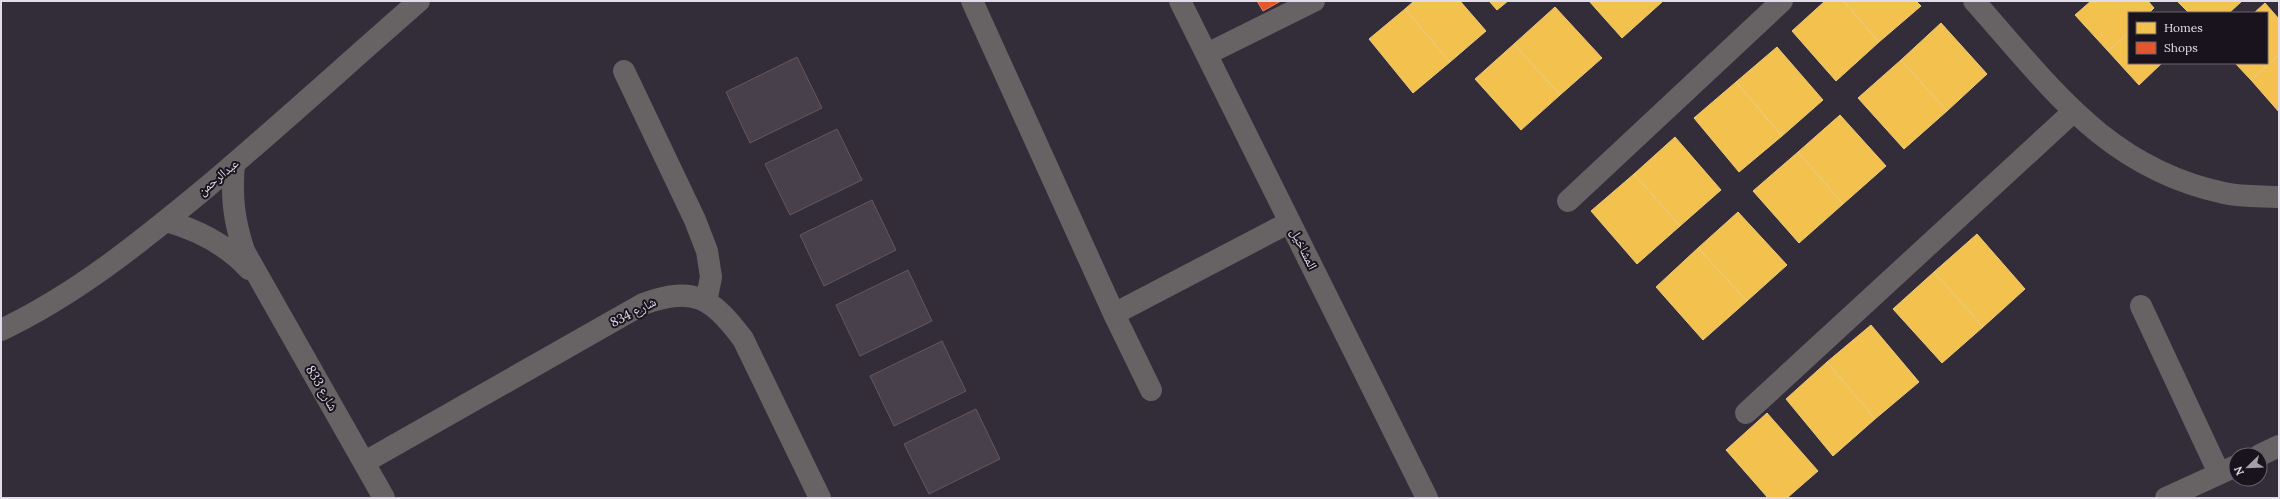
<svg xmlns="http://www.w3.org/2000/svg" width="2280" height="499" font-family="Lora,'Noto Naskh Arabic',serif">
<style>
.homes{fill:#f2c14e;stroke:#edc97d}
.shops{fill:#e4572e;stroke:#e37f66}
.building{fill:#48414b;stroke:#605963}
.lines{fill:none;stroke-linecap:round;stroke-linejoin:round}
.minor{stroke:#676263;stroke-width:22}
.labels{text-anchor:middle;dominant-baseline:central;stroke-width:4;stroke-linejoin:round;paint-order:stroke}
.street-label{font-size:13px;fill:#e2dcea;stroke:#18131d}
</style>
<rect width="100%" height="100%" fill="#332d39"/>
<path class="homes" d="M1414,1H1460L1486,31L1450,62L1405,9Z
M1489,1H1508L1497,10Z
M1589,1H1662V2L1622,38Z
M1825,1H1843L1879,42L1836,81L1792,31Z
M1843,1H1916L1921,6L1879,42Z
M2091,1H2148L2154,8L2149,13H2129V32L2108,51L2075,15Z
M2177,1H2242L2229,13H2189Z
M2265,3L2279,19V55L2251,80L2235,63H2267V13H2254Z
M1555,7L1602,58L1560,95L1514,44Z
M1405,9L1450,62L1413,93L1369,39Z
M1941,23L1987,74L1947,111L1901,60Z
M2129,32V63H2162L2139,85L2108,51Z
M1514,44L1560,95L1521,130L1475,79Z
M1777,47L1823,100L1782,136L1736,82Z
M2279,55V112L2251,80Z
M1901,60L1947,111L1904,149L1858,98Z
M1736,82L1782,136L1739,172L1694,118Z
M1840,115L1886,166L1843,204L1798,152Z
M1675,137L1721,190L1680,226L1634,174Z
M1798,152L1843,204L1799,243L1753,191Z
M1634,174L1680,226L1637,264L1591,211Z
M1738,212L1787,265L1747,301L1698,248Z
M1977,234L2025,289L1983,327L1934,272Z
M1698,248L1747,301L1703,340L1656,287Z
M1934,272L1983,327L1942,363L1893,309Z
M1871,325L1919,382L1875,419L1827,362Z
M1827,362L1875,419L1833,456L1786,399Z
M1767,413L1818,471L1787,498H1768L1726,450Z"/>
<path class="shops" d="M1257,1H1281L1263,11Z"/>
<path class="building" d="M797,57L822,108L750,143L726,92Z
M837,129L862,180L790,215L765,164Z
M872,200L896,250L824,286L800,235Z
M908,270L932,321L860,356L836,305Z
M942,341L966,391L894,426L870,376Z
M976,409L1000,459L929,494L904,444Z"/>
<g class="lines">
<path class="minor" d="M972,1L1114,314L1151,390
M1180,1L1427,498
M1974,1C2050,86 2106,168 2224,193C2242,197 2261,196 2279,197
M1207,54L1314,1
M624,71L695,220L707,251L711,277L706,302
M234,164C231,197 234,220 244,251L384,498
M1568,201L1782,1
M166,221C198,230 226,244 249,269
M2141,306L2219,473
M1114,314L1290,222
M1,330C77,294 143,240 207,187C279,126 348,63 419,1
M1746,413L2073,112
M2260,455L2279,446
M365,462L643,304C694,285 712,298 743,339L820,498
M2166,498L2236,466"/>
</g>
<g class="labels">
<g class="street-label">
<text transform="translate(218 177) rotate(-40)">عبدالرحمن</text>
<text transform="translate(1304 249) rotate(64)">المشاخيل</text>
<text transform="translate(633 312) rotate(-27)">شارع 834</text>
<text transform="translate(322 388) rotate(60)">شارع 833</text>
</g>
</g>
<rect width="2280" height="499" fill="none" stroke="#e2dcea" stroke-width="4"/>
<rect x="2128" y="12" width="140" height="52" fill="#18131d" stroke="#69636f"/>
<rect x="2136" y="22" width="20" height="12" fill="#f2c14e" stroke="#69636f"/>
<text x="2164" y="32" font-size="12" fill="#e2dcea">Homes</text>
<rect x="2136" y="42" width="20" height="12" fill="#e4572e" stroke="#69636f"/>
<text x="2164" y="52" font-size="12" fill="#e2dcea">Shops</text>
<g transform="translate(2248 467) rotate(247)"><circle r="19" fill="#18131d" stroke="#69636f"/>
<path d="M0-3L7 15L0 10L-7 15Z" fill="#a59fac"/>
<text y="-6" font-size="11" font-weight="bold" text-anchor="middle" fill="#e2dcea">N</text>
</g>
</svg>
